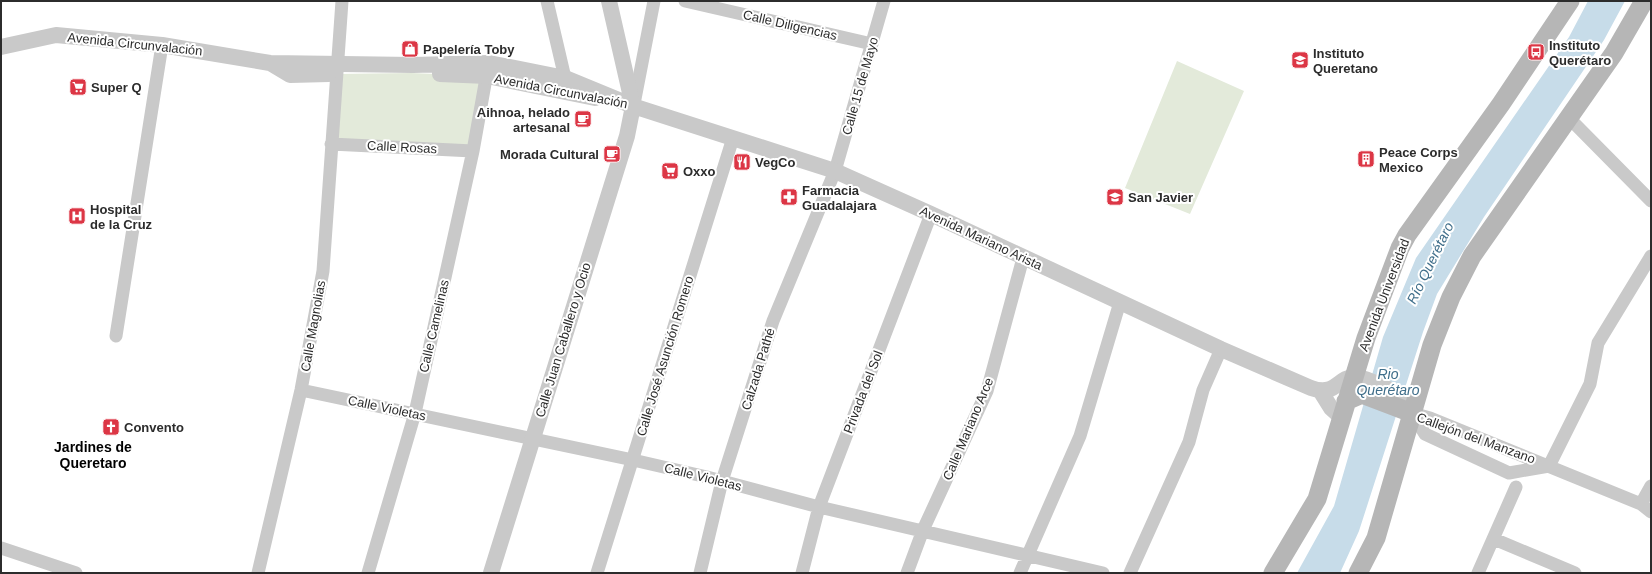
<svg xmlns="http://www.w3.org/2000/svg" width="1652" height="574" font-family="Helvetica,sans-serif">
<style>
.green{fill:#e3eada}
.water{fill:#c7dce9}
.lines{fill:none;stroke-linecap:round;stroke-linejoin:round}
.minor{stroke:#c9c9c9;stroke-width:13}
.tertiary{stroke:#c9c9c9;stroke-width:16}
.secondary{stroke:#b6b6b6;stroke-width:19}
.labels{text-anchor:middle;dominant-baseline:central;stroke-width:4;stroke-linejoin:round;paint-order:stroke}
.street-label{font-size:13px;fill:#2c2c2c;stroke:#fff}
.poi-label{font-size:13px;font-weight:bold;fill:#2c2c2c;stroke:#fff;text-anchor:start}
.water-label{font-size:14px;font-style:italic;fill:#3f6e8a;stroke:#fff}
.neighbourhood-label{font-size:14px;font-weight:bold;fill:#000;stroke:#fff}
</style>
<rect width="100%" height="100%" fill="#fff"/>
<path class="green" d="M1177,61L1244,91L1190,214L1125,188Z
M411,73L487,76L473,151L331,144L336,74Z"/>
<path class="water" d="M1588,1H1625L1604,40L1484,217L1437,294L1423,332L1359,531L1340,573H1297L1334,506L1383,337L1416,258L1569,37Z"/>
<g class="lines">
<path class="minor" d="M547,1L565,78
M685,1L872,44
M634,104L654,1
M1569,118L1651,201
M331,144L473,151
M116,336L162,45
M301,390L633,460L707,477L819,507L1103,573
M1412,413L1430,418L1641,504L1651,512
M1412,413L1425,434L1509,473L1549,466
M1549,466L1590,384L1598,343L1651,256
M1641,504L1651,486
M1494,539L1575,573
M1,548L76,573
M258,573L301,390L323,271L342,1
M368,573L415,413L473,151L488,67
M597,573L733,138
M700,573L722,481L773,321L835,171L884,1
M802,573L819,507L931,214
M907,573L923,530L987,391L1023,258
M1020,573L1080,436L1120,302
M1130,573L1189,442L1203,390L1221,349
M1478,573L1516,487"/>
<path class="tertiary" d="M1,47L56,35L162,45L270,63L413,65L489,63L565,78L633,106L835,171L931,214L1221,349L1311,388C1336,397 1338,377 1354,377C1368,377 1393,392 1407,398
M270,63L290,75L329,74
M440,74L487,76L595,98
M1321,392L1331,408L1341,417
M491,573L627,136L633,106L609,1"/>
<path class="secondary" d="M1346,401L1362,394L1412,413
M1273,573L1317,499L1366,338L1400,248L1407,235L1501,104L1570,1
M1358,573L1376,538L1432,345L1451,297L1472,256L1614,53L1644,1"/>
</g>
<defs>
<symbol id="shop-square" viewBox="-11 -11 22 22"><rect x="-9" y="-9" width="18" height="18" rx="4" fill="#dc3645" stroke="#fff"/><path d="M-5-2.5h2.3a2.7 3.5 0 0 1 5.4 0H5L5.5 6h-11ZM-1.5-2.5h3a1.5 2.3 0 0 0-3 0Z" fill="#fff"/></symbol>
<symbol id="bus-square" viewBox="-11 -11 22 22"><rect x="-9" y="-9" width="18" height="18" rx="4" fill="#dc3645" stroke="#fff"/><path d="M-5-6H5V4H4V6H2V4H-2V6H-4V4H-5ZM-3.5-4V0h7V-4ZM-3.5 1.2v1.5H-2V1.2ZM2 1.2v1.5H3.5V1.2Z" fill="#fff"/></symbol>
<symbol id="school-square" viewBox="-11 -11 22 22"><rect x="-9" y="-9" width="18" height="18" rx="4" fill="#dc3645" stroke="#fff"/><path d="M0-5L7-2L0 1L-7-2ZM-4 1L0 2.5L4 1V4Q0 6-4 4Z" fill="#fff"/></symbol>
<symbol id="supermarket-square" viewBox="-11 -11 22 22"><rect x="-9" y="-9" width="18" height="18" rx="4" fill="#dc3645" stroke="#fff"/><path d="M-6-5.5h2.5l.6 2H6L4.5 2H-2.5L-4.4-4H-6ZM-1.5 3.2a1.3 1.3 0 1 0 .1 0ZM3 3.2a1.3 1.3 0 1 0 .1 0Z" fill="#fff"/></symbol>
<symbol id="cafe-square" viewBox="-11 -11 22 22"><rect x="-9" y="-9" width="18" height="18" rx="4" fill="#dc3645" stroke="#fff"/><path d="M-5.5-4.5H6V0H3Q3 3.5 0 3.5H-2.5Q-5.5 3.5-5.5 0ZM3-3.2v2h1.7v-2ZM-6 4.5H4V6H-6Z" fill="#fff"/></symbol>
<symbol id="building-square" viewBox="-11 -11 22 22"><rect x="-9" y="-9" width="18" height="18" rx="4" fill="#dc3645" stroke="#fff"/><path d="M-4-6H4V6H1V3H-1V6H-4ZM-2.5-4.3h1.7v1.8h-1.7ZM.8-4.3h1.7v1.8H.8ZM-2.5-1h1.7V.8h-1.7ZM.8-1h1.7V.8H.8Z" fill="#fff"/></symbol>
<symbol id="restaurant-square" viewBox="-11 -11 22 22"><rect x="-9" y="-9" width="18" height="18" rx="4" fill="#dc3645" stroke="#fff"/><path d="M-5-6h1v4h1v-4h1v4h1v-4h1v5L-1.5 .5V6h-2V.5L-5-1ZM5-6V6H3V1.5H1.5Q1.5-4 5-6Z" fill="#fff"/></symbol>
<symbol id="pharmacy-square" viewBox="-11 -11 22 22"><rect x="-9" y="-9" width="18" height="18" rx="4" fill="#dc3645" stroke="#fff"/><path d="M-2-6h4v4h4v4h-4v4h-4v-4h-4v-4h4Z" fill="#fff"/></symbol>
<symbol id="hospital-square" viewBox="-11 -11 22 22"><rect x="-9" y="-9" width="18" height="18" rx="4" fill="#dc3645" stroke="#fff"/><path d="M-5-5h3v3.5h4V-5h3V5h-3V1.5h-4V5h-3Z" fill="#fff"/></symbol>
<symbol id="church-square" viewBox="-11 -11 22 22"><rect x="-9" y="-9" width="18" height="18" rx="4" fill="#dc3645" stroke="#fff"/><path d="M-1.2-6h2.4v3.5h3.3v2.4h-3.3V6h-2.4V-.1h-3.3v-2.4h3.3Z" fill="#fff"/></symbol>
</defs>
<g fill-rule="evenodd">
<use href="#shop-square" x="400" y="39" width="20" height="20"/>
<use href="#bus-square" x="1526" y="42" width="20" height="20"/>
<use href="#school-square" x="1290" y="50" width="20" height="20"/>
<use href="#supermarket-square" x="68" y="77" width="20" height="20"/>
<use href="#cafe-square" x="573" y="109" width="20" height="20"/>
<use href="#cafe-square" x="602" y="144" width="20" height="20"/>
<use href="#building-square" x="1356" y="149" width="20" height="20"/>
<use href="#restaurant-square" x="732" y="152" width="20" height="20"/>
<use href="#supermarket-square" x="660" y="161" width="20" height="20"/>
<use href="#pharmacy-square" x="779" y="187" width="20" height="20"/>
<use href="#school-square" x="1105" y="187" width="20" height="20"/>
<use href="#hospital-square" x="67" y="206" width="20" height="20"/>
<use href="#church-square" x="101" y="417" width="20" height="20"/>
</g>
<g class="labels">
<g class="street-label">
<text transform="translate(790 25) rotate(13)">Calle Diligencias</text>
<text transform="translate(135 44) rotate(6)">Avenida Circunvalación</text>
<text transform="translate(860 86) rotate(-74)">Calle 15 de Mayo</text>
<text transform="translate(561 91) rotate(11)">Avenida Circunvalación</text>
<text transform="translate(402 147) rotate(3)">Calle Rosas</text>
<text transform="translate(981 238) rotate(25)">Avenida Mariano Arista</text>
<text transform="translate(1384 295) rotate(-69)">Avenida Universidad</text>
<text transform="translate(313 326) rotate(-80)">Calle Magnolias</text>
<text transform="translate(434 326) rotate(-77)">Calle Camelinas</text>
<text transform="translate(563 340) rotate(-73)">Calle Juan Caballero y Ocio</text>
<text transform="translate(665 356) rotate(-73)">Calle José Asunción Romero</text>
<text transform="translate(758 369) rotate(-73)">Calzada Pathé</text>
<text transform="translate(863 392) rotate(-69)">Privada del Sol</text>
<text transform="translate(387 408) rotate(12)">Calle Violetas</text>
<text transform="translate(968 429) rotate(-67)">Calle Mariano Arce</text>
<text transform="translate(1476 438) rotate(20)">Callejón del Manzano</text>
<text transform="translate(703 477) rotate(14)">Calle Violetas</text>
</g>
<g class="poi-label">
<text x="1549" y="45">Instituto<tspan x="1549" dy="15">Querétaro</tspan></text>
<text x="423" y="49">Papelería Toby</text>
<text x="1313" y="53">Instituto<tspan x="1313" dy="15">Queretano</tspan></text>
<text x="91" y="87">Super Q</text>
<text x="570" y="112" text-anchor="end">Aihnoa, helado<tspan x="570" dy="15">artesanal</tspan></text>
<text x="1379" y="152">Peace Corps<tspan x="1379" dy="15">Mexico</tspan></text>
<text x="599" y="154" text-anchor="end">Morada Cultural</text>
<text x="755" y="162">VegCo</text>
<text x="683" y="171">Oxxo</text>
<text x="802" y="190">Farmacia<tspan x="802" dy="15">Guadalajara</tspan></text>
<text x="1128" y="197">San Javier</text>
<text x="90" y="209">Hospital<tspan x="90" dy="15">de la Cruz</tspan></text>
<text x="124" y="427">Convento</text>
</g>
<g class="water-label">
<text transform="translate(1430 263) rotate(-64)">Río Querétaro</text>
<text x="1388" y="374">Rio<tspan x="1388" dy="16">Querétaro</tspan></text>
</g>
<g class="neighbourhood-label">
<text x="93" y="447">Jardines de<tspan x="93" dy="16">Queretaro</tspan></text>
</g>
</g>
<rect width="1652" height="574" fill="none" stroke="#2c2c2c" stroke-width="4"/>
</svg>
